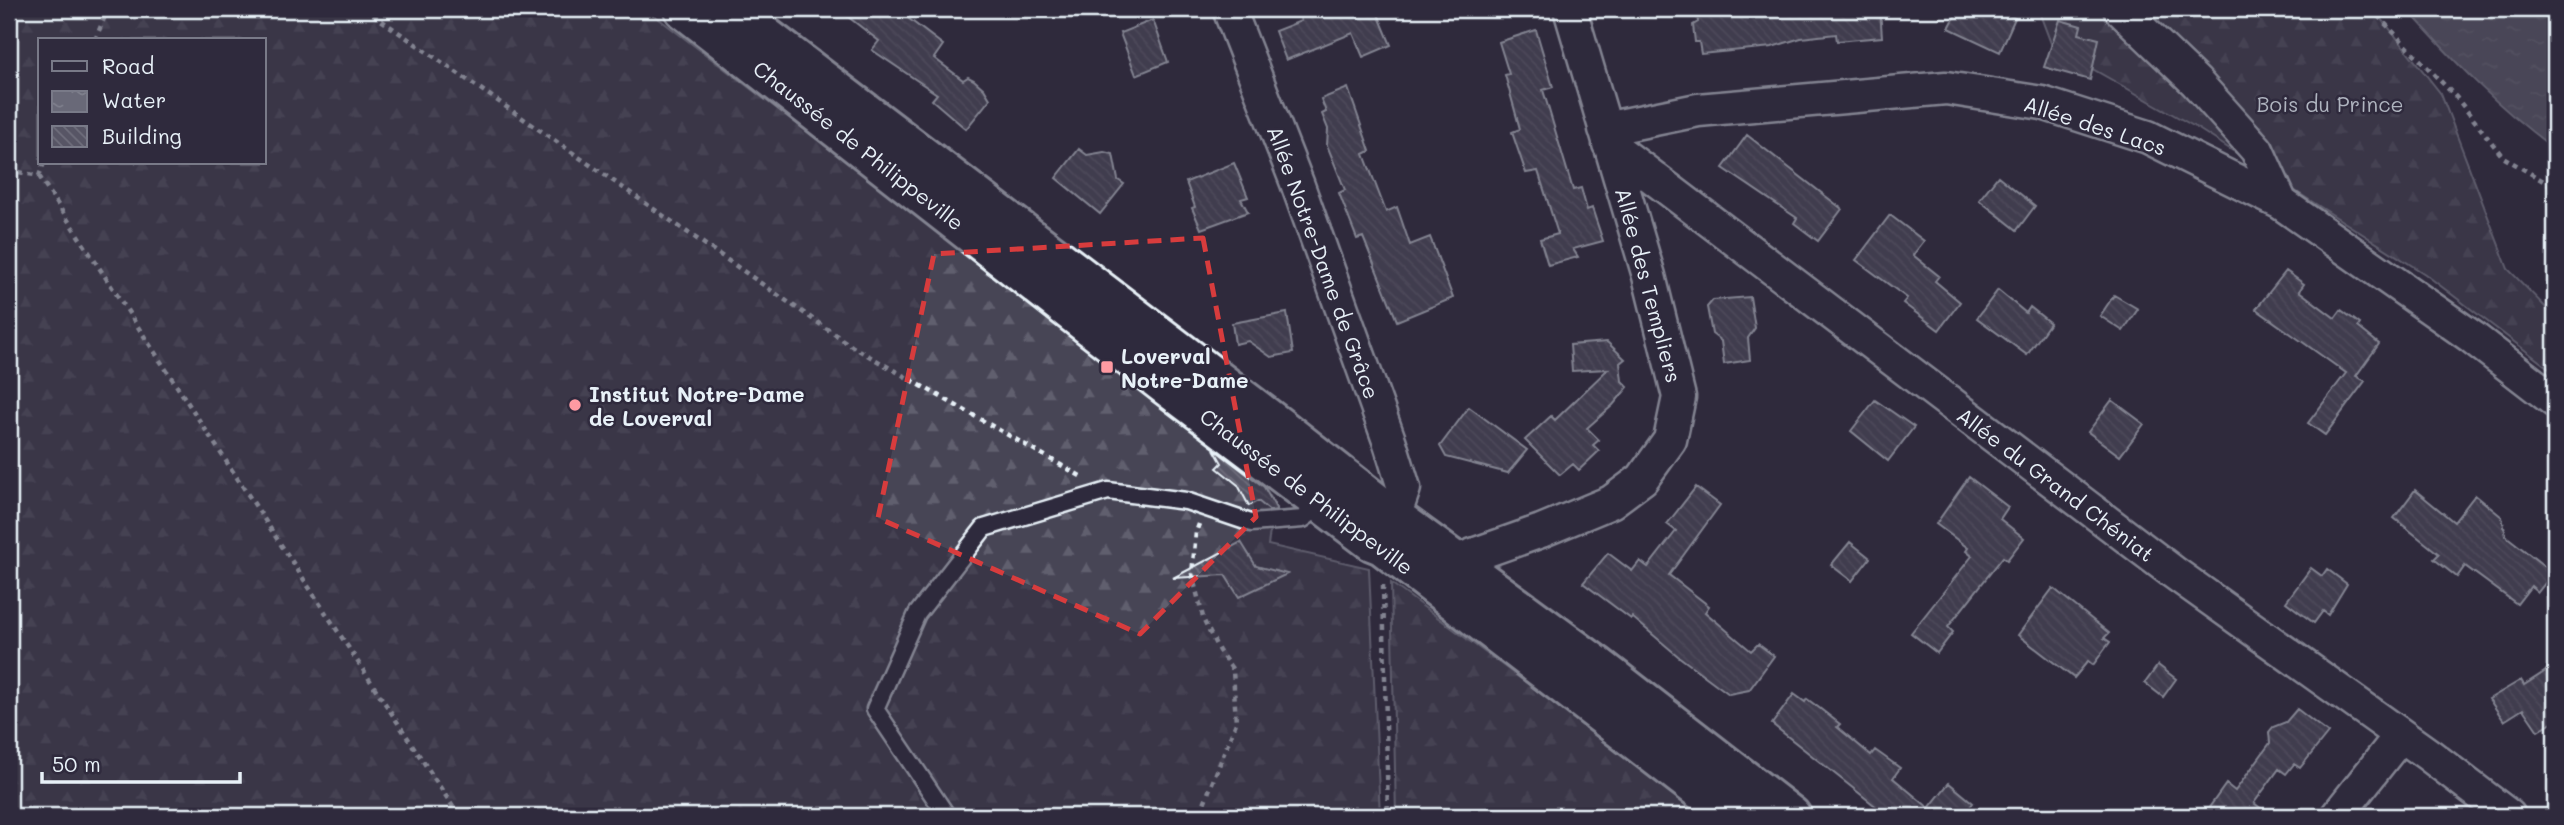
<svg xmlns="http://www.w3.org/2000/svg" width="2564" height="825" font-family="Mali,sans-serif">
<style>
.forest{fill:url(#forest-firs);stroke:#979aa6;stroke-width:2;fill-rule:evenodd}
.water{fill:url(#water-ripples);stroke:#9c9fab;stroke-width:2}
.building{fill:url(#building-back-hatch);stroke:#e8f1f8;stroke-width:2}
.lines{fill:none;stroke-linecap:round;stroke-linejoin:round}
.service-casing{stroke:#e8f1f8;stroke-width:21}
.minor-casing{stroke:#e8f1f8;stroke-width:37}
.primary-casing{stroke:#e8f1f8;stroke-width:44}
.path{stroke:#e8f1f8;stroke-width:4.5;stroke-dasharray:5 5;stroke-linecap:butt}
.service{stroke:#2f2a3d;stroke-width:16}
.minor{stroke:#2f2a3d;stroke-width:32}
.primary{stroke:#2f2a3d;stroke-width:38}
.marked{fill:none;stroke:#d83c3d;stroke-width:5;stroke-dasharray:14 9;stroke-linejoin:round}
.poi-dot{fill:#ff9aa2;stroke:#2f2a3d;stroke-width:2.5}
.labels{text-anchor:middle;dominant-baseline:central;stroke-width:5;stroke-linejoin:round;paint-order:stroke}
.park-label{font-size:21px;fill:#afb4bf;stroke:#2f2a3d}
.street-label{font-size:21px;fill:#e8f1f8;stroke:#2f2a3d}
.poi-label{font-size:21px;font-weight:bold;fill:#e8f1f8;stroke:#2f2a3d;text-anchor:start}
</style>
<defs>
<pattern id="forest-firs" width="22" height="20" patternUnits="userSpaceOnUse" patternTransform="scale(1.75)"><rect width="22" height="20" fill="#464455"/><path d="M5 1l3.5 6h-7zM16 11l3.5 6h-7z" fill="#615f6e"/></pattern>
<pattern id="water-ripples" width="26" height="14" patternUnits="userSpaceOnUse" patternTransform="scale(1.75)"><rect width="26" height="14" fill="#696978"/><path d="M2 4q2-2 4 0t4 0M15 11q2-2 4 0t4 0" fill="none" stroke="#7e7f8c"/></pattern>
<pattern id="building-back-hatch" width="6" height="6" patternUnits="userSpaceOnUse" patternTransform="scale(1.75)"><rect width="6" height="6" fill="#575565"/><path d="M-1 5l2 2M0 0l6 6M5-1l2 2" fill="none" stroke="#6f6e7c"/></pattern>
</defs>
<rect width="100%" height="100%" fill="#2f2a3d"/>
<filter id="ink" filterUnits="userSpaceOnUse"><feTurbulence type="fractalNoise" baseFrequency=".0143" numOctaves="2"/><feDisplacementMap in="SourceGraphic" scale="14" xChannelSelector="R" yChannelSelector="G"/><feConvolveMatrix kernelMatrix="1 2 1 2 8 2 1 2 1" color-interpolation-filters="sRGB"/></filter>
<g filter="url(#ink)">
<path class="forest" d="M9,9H646L1258,475L1274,503L1268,545L1369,568L1380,816H9ZM40,40H264V163H40Z
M2038,9H2374L2441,94L2508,269L2555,317V373L2425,274L2197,128L2052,46Z
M1391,583L1707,816H1396Z"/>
<path class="water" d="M2407,9H2555V149C2500,110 2452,59 2407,9Z"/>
<path class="building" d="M838,9H896L943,45L934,58L963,80L968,77L974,80L984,89L990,99L966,129L932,100L937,94L872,50L879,41Z
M1311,9H1376L1391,45L1363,57L1353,33L1286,60L1275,31L1301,21L1299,14Z
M1723,9H1880L1882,37L1837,41L1836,34L1801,38L1772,47L1701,54L1699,42H1695L1693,25L1698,22L1697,15L1724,12Z
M1959,9H1995L2015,18L2000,52L1949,28Z
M1153,20L1168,62L1136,75L1120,33Z
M2060,20L2081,26L2079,34L2099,39L2090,80L2044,67Z
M1536,30L1553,87L1543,90L1573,190L1581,188L1587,210L1592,208L1603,241L1573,249L1578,257L1548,265L1540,239L1558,234L1538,171L1526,173L1517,147L1512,132L1520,129L1505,75L1509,74L1499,42Z
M1348,88L1370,151L1364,154L1386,212L1397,207L1410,245L1430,237L1453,298L1397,321L1363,237L1357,239L1339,193L1345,190L1327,145L1328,129L1322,114L1326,112L1321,99Z
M1747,135L1842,209L1818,241L1794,223L1797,218L1723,168Z
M1079,149L1087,155L1104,152L1113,154L1118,180L1124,184L1100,214L1056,178Z
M1234,163L1248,197L1241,199L1248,212L1201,229L1192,208L1195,207L1186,182Z
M1998,176L2035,206L2017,230L1979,200Z
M1890,215L1924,241L1913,255L1939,276L1935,281L1960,302L1939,330L1903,303L1907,298L1856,260Z
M2286,271L2304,284L2299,291L2335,318L2341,310L2360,324L2358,327L2379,344L2356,376L2365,381L2325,435L2308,423L2346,373L2256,309Z
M1998,290L2026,313L2030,307L2050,323L2027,355L1977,318Z
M2114,295L2138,309L2123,331L2100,316Z
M1750,297L1755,328L1748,338L1750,360L1724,364L1721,341L1712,334L1707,307L1713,300Z
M1287,313L1293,353L1271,357L1248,341L1235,344L1232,323Z
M1607,342L1625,359L1620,363L1622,381L1628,387L1613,405L1587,428L1599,440L1593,445L1599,451L1579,470L1573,464L1560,475L1525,440L1551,416L1555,420L1608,369L1572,371L1570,345Z
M1875,400L1914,427L1888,461L1851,431Z
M2112,400L2144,424L2120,456L2088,432Z
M1469,407L1527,450L1508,473L1446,457L1440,446Z
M1214,449L1264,487L1277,510L1270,511L1258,501L1249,506L1238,485L1217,468L1222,463Z
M1969,477L2008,507L2000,519L2024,538L2007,560L2003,557L1948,627L1953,632L1937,653L1911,633L1972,556L1966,551L1968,548L1936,524Z
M1696,487L1720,505L1669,575L1709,606L1705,612L1751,651L1758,644L1774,656L1749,690L1729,694L1678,656L1632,617L1631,619L1583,583L1608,553L1632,571L1640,561L1648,567L1676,531L1667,524Z
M2415,490L2454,522L2475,495L2502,517L2506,536L2553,573L2538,592L2531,586L2517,604L2465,566L2457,577L2434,559L2439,554L2394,518Z
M1241,542L1256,566L1287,574L1239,597L1225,575L1173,578Z
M1850,542L1870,558L1852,581L1831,565Z
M2311,568L2322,576L2327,569L2347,584L2328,615L2323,611L2314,623L2286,602Z
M2053,588L2109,633L2104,638L2110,642L2093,665L2088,661L2074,678L2018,635Z
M2158,665L2176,679L2163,697L2145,683Z
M2555,665V720L2538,731L2523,709L2504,721L2489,699L2521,680L2524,685Z
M1794,694L1805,702L1807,699L1818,707L1840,724L1837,727L1871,755L1875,750L1900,768L1893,778L1929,808L1949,783L1973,803L1963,816H1888L1772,724Z
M2297,709L2328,733L2300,768L2294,764L2286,774L2279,769L2254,803L2271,816H2203L2226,784L2235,791L2270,743L2269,732L2273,727L2286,722Z"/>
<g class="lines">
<defs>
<path id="service" d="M947,816L875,709L917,614L984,528L1108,491L1186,501L1251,523L1303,519L1322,505"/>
<path id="minor" d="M1229,9L1297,183L1390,443L1404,488L1394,517
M2120,9L2196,82L2257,150L2281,203
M1605,129L1698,110L1946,88L2042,103L2148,137L2281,203L2472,337L2555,401
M1609,144L2173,572L2429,755L2509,816
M1456,561L1541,531L1611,502L1642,479L1670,440L1679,397L1649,276L1570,9
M2337,816L2401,735"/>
<path id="primary" d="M684,9L1164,384L1372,541L1382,545L1734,816
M729,9L1283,430L1394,517L1596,665L1791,816"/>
</defs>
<use href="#service" class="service-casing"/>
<use href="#minor" class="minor-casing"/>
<use href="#primary" class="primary-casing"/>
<path class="path" d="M365,9L853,347L1082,477
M2371,9L2456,97L2503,157L2555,188
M95,40L108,9
M9,170L39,176L44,163
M39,176L459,816
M1199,524L1196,532L1192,574L1204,621L1219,651L1233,670L1236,723L1199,816
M1383,585L1388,816"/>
<use href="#service" class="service"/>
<use href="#minor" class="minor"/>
<use href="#primary" class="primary"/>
</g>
</g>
<path d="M0 0H2564V825H0ZM1203,238L1256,517L1140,634L878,518L934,254Z" fill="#2f2a3d" fill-opacity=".55" fill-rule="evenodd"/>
<path class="marked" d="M1203,238L1256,517L1140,634L878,518L934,254Z"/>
<g class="poi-dot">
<rect x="1100" y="360" width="14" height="14" rx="3.5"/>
<circle cx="575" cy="405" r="7"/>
</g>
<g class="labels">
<g class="park-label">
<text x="2330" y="103">Bois du Prince</text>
</g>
<g class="street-label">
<text transform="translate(2095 125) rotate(18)">Allée des Lacs</text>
<text transform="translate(859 145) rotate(38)">Chaussée de Philippeville</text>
<text transform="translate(1324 262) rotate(70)">Allée Notre-Dame de Grâce</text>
<text transform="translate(1649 285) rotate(75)">Allée des Templiers</text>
<text transform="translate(2056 484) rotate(37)">Allée du Grand Chéniat</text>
<text transform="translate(1307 491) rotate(37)">Chaussée de Philippeville</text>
</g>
<g class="poi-label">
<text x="1121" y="355">Loverval<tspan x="1121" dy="24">Notre-Dame</tspan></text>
<text x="589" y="393">Institut Notre-Dame<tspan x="589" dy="24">de Loverval</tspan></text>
</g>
</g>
<rect width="2564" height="825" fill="none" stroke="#2f2a3d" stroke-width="35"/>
<rect x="18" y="18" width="2529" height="790" fill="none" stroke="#e8f1f8" stroke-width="2.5" filter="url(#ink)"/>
<rect x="38" y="38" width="228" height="126" fill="#2f2a3d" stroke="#797a88" stroke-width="2"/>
<rect x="52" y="61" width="35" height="10" fill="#2f2a3d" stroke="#797a88" stroke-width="2"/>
<text x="102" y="74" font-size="21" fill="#e8f1f8">Road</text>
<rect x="52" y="91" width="35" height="21" fill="url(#water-ripples)" stroke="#797a88" stroke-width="2"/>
<text x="102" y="108" font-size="21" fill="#e8f1f8">Water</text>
<rect x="52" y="126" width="35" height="21" fill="url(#building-back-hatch)" stroke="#797a88" stroke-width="2"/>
<text x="102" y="144" font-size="21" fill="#e8f1f8">Building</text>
<path d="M42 772v10h198v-10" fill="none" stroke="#e8f1f8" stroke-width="3.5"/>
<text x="52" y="772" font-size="21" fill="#e8f1f8" stroke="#2f2a3d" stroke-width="5" paint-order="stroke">50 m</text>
</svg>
